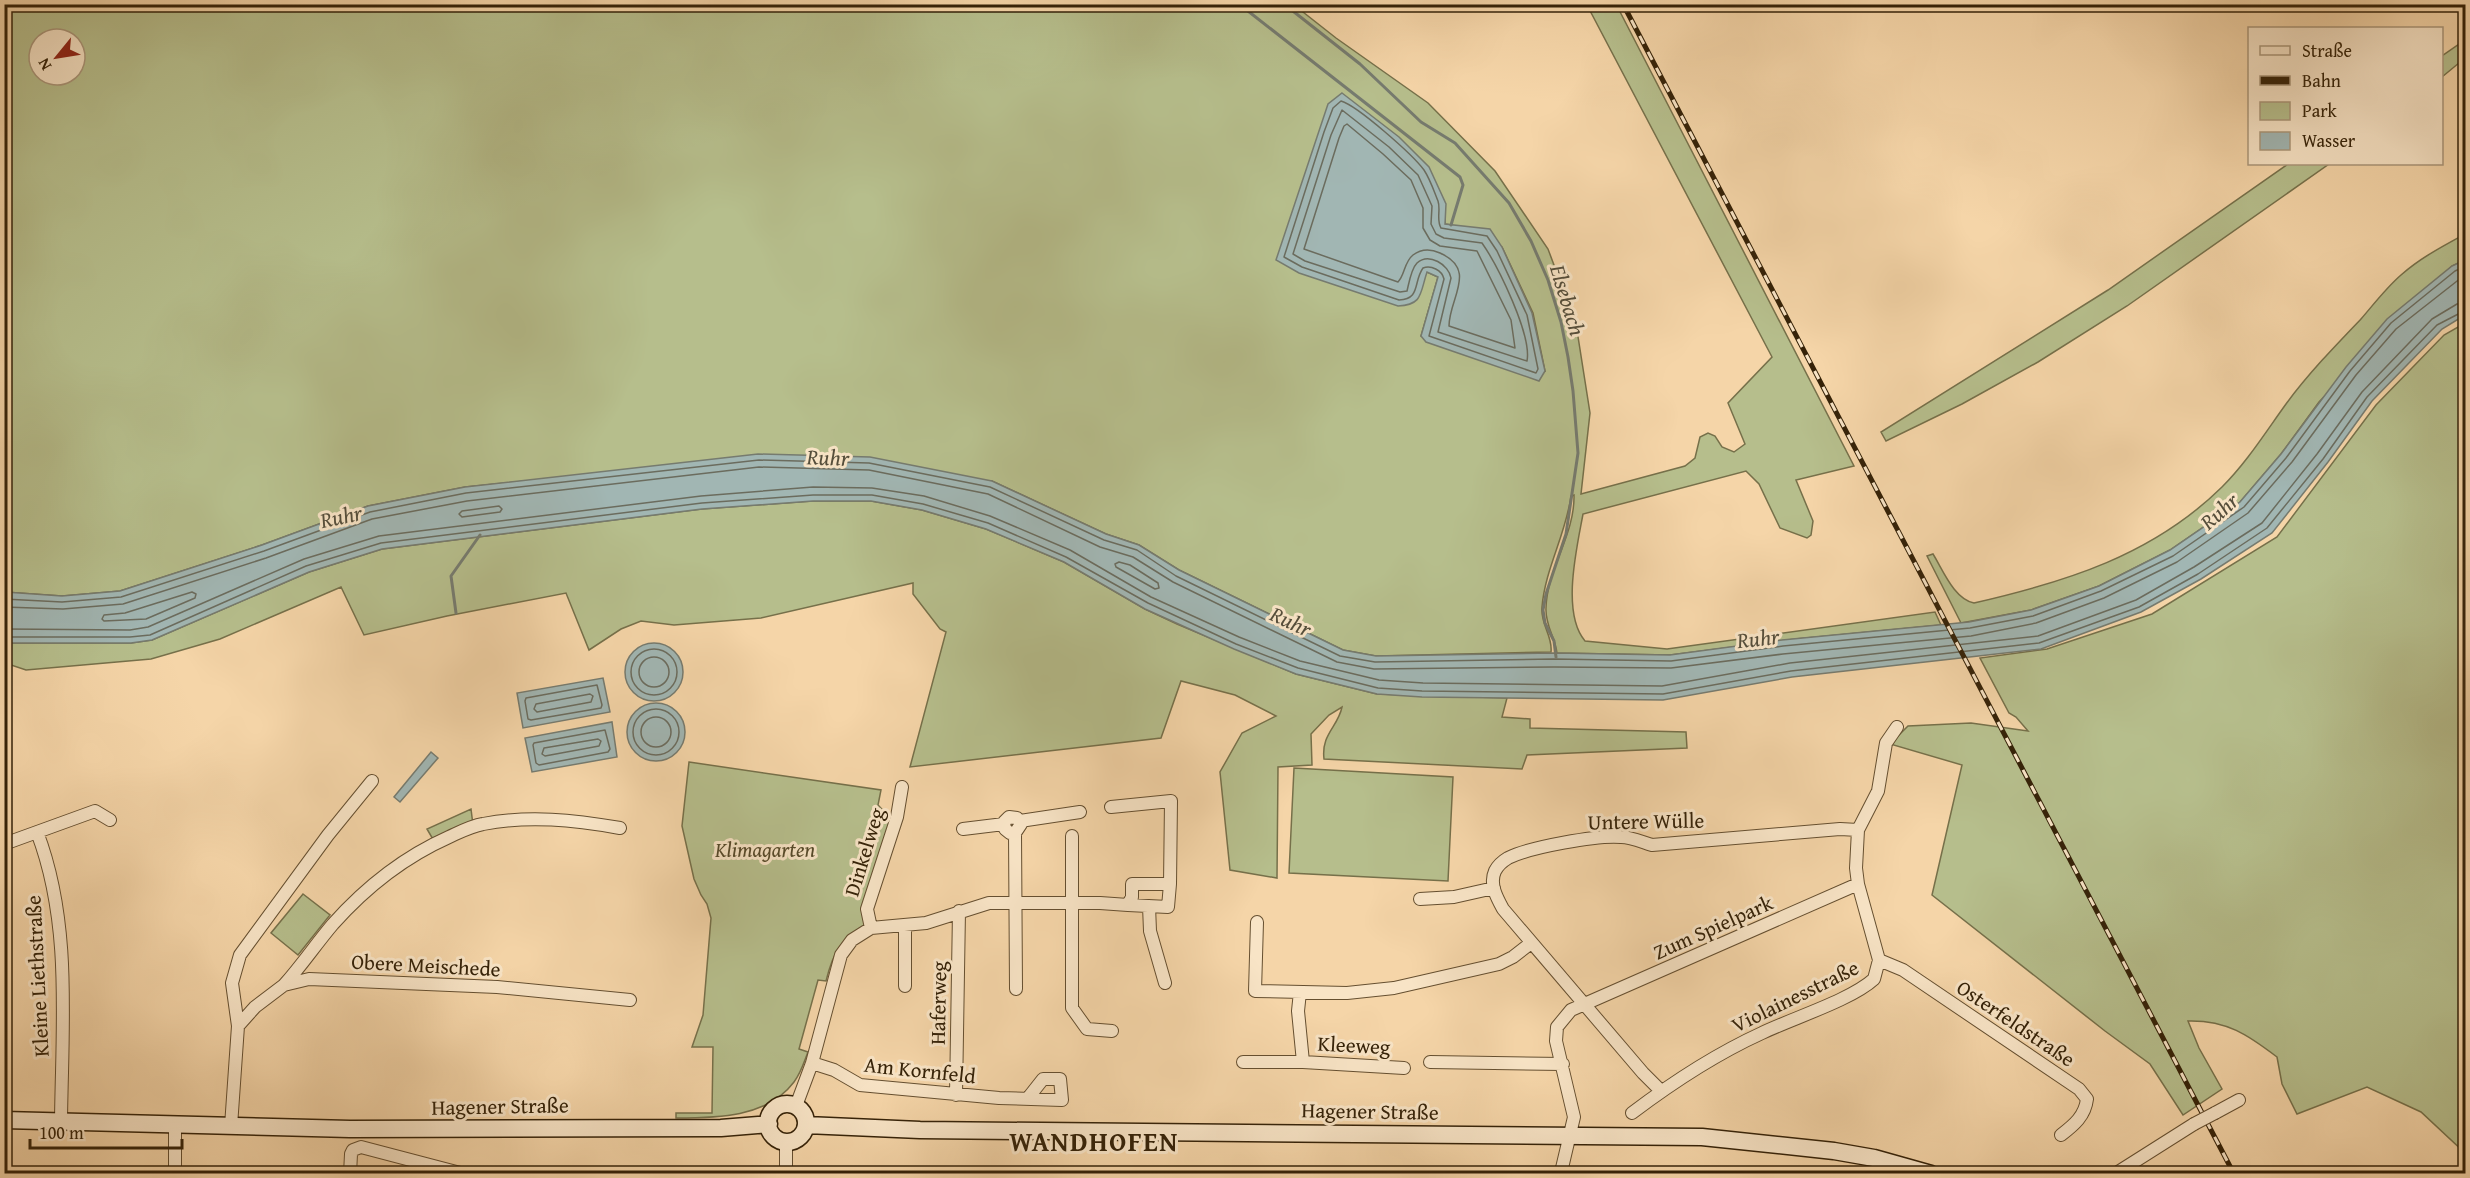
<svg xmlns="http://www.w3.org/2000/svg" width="2470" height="1178" font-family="'Gentium Book Plus',serif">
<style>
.green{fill:#b6be8c;stroke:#76704a;stroke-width:1.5;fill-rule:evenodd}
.water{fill:#a1b6b3;stroke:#767b6f;stroke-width:1.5}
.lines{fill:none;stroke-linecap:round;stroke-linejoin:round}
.shore{stroke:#6b6c5e;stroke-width:1.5}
.stream{stroke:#767b6f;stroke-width:3}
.street-casing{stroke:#654f30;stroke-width:14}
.secondary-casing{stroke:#352208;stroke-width:19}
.street{stroke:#f8e4c6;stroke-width:12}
.secondary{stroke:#f8e4c6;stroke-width:16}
.rail-casing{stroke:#352208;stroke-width:5}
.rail{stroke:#f8e4c6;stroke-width:3;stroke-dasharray:9;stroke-linecap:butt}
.street-bridge-casing{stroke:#654f30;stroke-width:14;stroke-linecap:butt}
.street-bridge{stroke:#f8e4c6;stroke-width:12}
.labels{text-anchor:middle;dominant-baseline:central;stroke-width:6;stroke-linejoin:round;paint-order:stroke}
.street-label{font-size:21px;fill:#352208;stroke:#f8e4c6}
.park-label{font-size:21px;font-style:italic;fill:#554929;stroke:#f8e4c6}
.water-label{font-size:22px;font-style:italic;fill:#554e3b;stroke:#f8e4c6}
.district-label{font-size:27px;font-weight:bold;letter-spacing:1.5px;fill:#352208;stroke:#f8e4c6}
</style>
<rect width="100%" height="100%" fill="#f5d5a8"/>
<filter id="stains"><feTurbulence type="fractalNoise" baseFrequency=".00333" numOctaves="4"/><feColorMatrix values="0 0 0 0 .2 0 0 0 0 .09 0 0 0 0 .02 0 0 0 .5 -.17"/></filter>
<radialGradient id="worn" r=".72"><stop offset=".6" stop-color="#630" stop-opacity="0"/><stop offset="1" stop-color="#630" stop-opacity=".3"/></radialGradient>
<path class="green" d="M1616,4L1854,466L1796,480L1813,521L1811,535L1807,538L1780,528L1759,484L1746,471L1583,514C1577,547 1561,613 1585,641L1667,649L1935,612L1941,625L1795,639L1670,655L1557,653C1555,637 1545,625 1546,608C1547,569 1575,535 1574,495L1571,496C1566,534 1545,569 1542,607C1540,624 1553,636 1551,652L1376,656L1343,650L1179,570L1139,545L1106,534L992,481L556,478L465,487L368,506L262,545L120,591L62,596L5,592V5H1294L1336,38L1428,103L1495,171L1548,249L1576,324L1590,413L1581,494L1685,466L1695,458L1700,437L1708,433L1715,436L1722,447L1734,452L1745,444L1728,403L1772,357L1587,5ZM39,39H75V75H39ZM1445,204V224L1451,225L1502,247L1533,313L1545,371L1421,336L1438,277L1427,272Z
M2465,40V58L2442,77V56Z
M2288,164H2329L2127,306L2038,362L1962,404L1886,441L1881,432L2108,290Z
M2465,234V260L2452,266L2319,402L2281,454L2240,502L2170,550L2099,586L2031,610L1961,623L1927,556L1933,554C1943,570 1954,599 1974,603C2066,582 2153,555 2222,487C2247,462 2265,433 2286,404C2308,374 2335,346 2361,319C2374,304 2386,288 2401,275C2420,258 2443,246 2465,234Z
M2465,323V1153L2421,1112L2367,1087L2297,1114L2282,1084L2277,1057C2248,1035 2227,1020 2188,1021L2199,1048L2222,1089L2183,1115L2150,1064L2105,1031L1932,895L1962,765L1890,744L1908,726L1971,723L2028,731L2016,717L2009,713L1980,658L2047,649L2152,614L2277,537L2376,405L2444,335Z
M813,501H871L922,510L986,529L1064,562L1145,609L1177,624L1296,674L1377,694L1507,698L1502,717L1530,719V728L1686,732L1687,748L1527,755L1522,769L1324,759C1321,734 1338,727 1342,707L1329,715L1311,734L1312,765L1278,767L1277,878L1230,870L1220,772L1242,733L1276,716L1235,695L1181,681L1161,738L910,767L946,632L940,629L913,594V583L761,618L674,625L641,621L621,629L589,650L566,593L447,616L364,635L341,587L220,639L151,659L26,670L5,663V643H131L152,640L309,572L382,549L702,509Z
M689,762L881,790L878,805L893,821L864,927C838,946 834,949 826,981L818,980L799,1049L808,1052C804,1062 801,1073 794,1082C767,1118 716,1118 676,1118V1113H712L713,1047H692L703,1015L711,918L707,904L701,895L694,879L682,826Z
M1294,768L1453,777L1448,881L1289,873Z
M471,809L473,825L434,841L427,829Z
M303,894L330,915L298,955L271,933Z"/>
<path class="water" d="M1342,93L1399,137L1429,167L1446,204L1445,224L1490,229L1502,247L1532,313L1545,371L1539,381L1426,342L1421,336L1438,277L1427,272C1420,293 1423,305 1398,306L1299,273L1276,260L1328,104Z
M2465,260V315L2442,329L2372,401L2328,462L2272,533L2201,579L2141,612L2041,649L1792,677L1663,700L1422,697L1377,694L1296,674L1234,649L1145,609L1064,562L986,529L922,510L871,501H813L702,509L382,549L309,572L152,640L131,643H5V592L62,596L120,591L262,545L368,506L465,487L758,454L870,457L992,481L1106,534L1139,545L1179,570L1343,650L1376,656L1554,653L1670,655L1782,640L1969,622L2031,610L2099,586L2170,550L2240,502L2281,454L2346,367L2387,319L2452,266Z
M625 672a29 29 0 1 1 58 0a29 29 0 1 1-58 0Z
M603,678L610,712L523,728L517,693Z
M627 732a29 29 0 1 1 58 0a29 29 0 1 1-58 0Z
M612,722L617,757L532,772L525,738Z
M431,752L438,758L400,802L394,797Z"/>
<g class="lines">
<path class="shore" d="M1341,101C1358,106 1413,155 1424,170C1430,179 1434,191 1438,201C1441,210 1436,220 1441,228L1487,236L1497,251L1527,315L1538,369L1536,373L1429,336L1444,279C1442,270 1431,265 1423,268C1413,282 1421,299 1399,300L1302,267L1284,257L1324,132L1333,108Z
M1342,110L1389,147L1418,175L1432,206L1431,224L1436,234L1444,238L1482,243C1498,266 1532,335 1527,361L1438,332L1451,278C1449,265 1429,252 1417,263C1411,269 1409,283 1407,291L1400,292L1305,261L1293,254L1331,135Z
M1347,124L1383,154L1411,180L1423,208V228L1430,240L1440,246L1477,251L1511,320L1515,348L1449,326C1449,298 1478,270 1440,253C1431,249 1421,249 1413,255C1404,262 1405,275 1398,282L1304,249L1339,138L1344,126Z
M499,506L502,509L500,512L462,517L459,514L462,511Z
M1119,562L1130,565L1158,583L1159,588L1155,589L1116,567L1115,564Z
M192,592L196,594L195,598L146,619L104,621L102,619L104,615L125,613Z
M4,599L62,602L121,597L264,551L370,512L466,493L759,460L869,463L990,487L1104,540L1137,550L1176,576L1340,656L1375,662L1554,659L1671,661L1783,646L1970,628L2033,616L2101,591L2173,556L2244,507L2286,458L2350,371L2391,323L2455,271L2466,266
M4,607L63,609L123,604L266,558L372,519L467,501L759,467L869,470L988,494L1100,547L1133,557L1173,582L1337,662L1374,669L1554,667L1671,668L1783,654L1971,636L2036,623L2104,598L2177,562L2248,513L2292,462L2356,375L2396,329L2466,274
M4,629L130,630L148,627L304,559L379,536L701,496L813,487L872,488L924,496L990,516L1070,550L1151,597L1239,637L1300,661L1379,680L1423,683L1662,686L1790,663L2038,636L2136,600L2194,567L2262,523L2317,454L2362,392L2432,319L2457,304L2466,303
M4,637H130L150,635L306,566L381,543L702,503L813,495H872L923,504L988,523L1066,557L1148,603L1236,644L1298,668L1378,688L1422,691L1663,694L1791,671L2039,643L2139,607L2198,574L2267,528L2323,459L2367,397L2437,325L2466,310
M631 672a23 23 0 1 1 46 0a23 23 0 1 1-46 0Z
M639 672a15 15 0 1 1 30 0a15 15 0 1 1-30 0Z
M597,685L602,705L601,708L531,720L528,719L525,701L526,698Z
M590,694L593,696L591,702L537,712L534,709L536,704Z
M633 732a23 23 0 1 1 46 0a23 23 0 1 1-46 0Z
M641 732a15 15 0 1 1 30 0a15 15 0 1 1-30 0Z
M605,730L610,749L608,752L539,765L536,763L533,745L534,743Z
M598,739L601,741L599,746L545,756L542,754L544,748Z"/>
<path class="stream" d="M1239,4L1460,177L1463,185L1451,225
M1284,4L1360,64L1421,122L1455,143L1509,203L1531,241L1548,280L1561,322L1568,357L1573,391L1578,453L1566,534L1546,594L1543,610L1545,623L1554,641L1556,657
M2457,4L2466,13
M456,613L451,576L480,535"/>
<defs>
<path id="street" d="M1111,807L1171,801L1170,884
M1020,821L1080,812
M963,829L1004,824
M37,832C72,923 62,1025 61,1121
M1015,833H1010L1005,829L1004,822L1009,817L1017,818L1021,824L1015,833L1016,989
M1072,836V1008L1087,1029L1112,1031
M4,844L95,811L110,820
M1420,899L1454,897L1494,888
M1149,906L1150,931L1165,983
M1257,922L1255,991L1347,993L1394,988L1499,964L1513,957L1531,943
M871,928L867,909L897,817L902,787
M1879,960L1903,970L2079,1089L2087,1099C2085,1116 2074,1125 2061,1135
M284,985C302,965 316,944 333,924C366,887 404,857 449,837C460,832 471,826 483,824C529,815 574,820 620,828
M905,986V926
M238,1026L255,1007L284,985L309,979L497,987L630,1000
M1243,1062H1303L1298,1011L1300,992
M1303,1062L1404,1068
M1430,1062L1563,1064
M812,1063L834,1070L860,1085L999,1098L1062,1100L1060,1079H1043L1028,1098
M1661,1091L1643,1073L1503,909C1497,898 1489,884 1495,871C1498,865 1503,861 1508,858C1530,847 1597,835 1621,837C1631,837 1642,842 1652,845L1840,829L1858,830
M956,1095L959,911
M796,1106L812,1063L841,955L852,940L871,928L926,923L989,903H1100L1128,905L1132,897V884H1170L1168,907L1128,905
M1632,1113C1673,1082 1716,1054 1762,1033C1793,1018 1851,1000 1874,979L1879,960L1858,884L1856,868L1858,830L1878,791L1886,743L1897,727
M2215,1113L2239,1100
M231,1126L238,1026L232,983L240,955L328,835L372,781
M175,1174V1123
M350,1174L351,1154L353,1150L361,1147L464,1174
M786,1174V1141
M1558,1174L1562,1168L1574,1117L1556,1041L1557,1027L1571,1010L1858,884
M2115,1174L2194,1124"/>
<path id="secondary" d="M768 1123a19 19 0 1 1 38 0a19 19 0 1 1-38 0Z
M4,1120L350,1129L721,1128L769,1124
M806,1125L920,1130L1702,1137L1834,1151L1874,1158L1931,1174"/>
</defs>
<use href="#street" class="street-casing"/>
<use href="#secondary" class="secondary-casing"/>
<use href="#street" class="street"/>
<use href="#secondary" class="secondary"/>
<defs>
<path id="rail" d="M1623,4L2234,1174"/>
</defs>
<use href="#rail" class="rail-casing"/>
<use href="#rail" class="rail"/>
<defs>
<path id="street-bridge" d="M2194,1124L2215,1113"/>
</defs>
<use href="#street-bridge" class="street-bridge-casing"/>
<use href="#street-bridge" class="street-bridge"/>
</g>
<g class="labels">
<g class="street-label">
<text transform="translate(1646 821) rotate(-1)">Untere Wülle</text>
<text transform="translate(864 852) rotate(-73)">Dinkelweg</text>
<text transform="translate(1713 927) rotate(-24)">Zum Spielpark</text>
<text transform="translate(426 965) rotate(3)">Obere Meischede</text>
<text transform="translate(37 976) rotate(-93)">Kleine Liethstraße</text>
<text transform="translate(1795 996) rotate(-26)">Violainesstraße</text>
<text transform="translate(938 1003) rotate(-89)">Haferweg</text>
<text transform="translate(2016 1023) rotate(34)">Osterfeldstraße</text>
<text transform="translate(1354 1045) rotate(3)">Kleeweg</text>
<text transform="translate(920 1070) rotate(6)">Am Kornfeld</text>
<text transform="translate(500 1106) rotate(-1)">Hagener Straße</text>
<text transform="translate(1370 1111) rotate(1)">Hagener Straße</text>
</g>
<g class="park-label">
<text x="765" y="849">Klimagarten</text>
</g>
<g class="water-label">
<text transform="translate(1568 300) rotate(73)">Elsebach</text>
<text transform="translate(828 457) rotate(2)">Ruhr</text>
<text transform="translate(2219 511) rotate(-42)">Ruhr</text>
<text transform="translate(341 516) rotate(-12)">Ruhr</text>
<text transform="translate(1291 621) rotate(25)">Ruhr</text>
<text transform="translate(1758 638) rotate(-6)">Ruhr</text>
</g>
<g class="district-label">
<text x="1094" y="1141">WANDHOFEN</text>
</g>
</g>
<rect width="2470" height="1178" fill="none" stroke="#f5d5a8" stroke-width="24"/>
<rect x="6" y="6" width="2458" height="1166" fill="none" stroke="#352208" stroke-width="3"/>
<rect x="12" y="12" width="2446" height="1154" fill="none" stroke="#352208" stroke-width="1.5"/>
<rect x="2248" y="27" width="195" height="138" fill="#f8e4c6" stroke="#aa967a" stroke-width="1.5"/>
<rect x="2260" y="46" width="30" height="9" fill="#f8e4c6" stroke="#aa967a" stroke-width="1.5"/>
<text x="2302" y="57" font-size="18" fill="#352208">Straße</text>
<rect x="2260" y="76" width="30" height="9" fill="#352208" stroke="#aa967a" stroke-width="1.5"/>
<text x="2302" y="87" font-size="18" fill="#352208">Bahn</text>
<rect x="2260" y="102" width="30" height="18" fill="#b6be8c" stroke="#aa967a" stroke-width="1.5"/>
<text x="2302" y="117" font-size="18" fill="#352208">Park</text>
<rect x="2260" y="132" width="30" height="18" fill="#a1b6b3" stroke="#aa967a" stroke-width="1.5"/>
<text x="2302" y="147" font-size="18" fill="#352208">Wasser</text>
<g transform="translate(57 57) rotate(240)"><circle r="28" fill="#f8e4c6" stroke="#aa967a" stroke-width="1.5"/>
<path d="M0-4.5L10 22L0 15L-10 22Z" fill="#8f2418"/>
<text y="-9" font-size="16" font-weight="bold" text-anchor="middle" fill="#352208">N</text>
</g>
<path d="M30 1139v9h152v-9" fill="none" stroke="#352208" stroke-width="3"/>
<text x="39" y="1139" font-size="18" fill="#352208" stroke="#f8e4c6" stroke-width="4.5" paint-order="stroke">100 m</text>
<rect width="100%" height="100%" filter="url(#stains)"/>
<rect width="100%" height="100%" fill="url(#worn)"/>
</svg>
